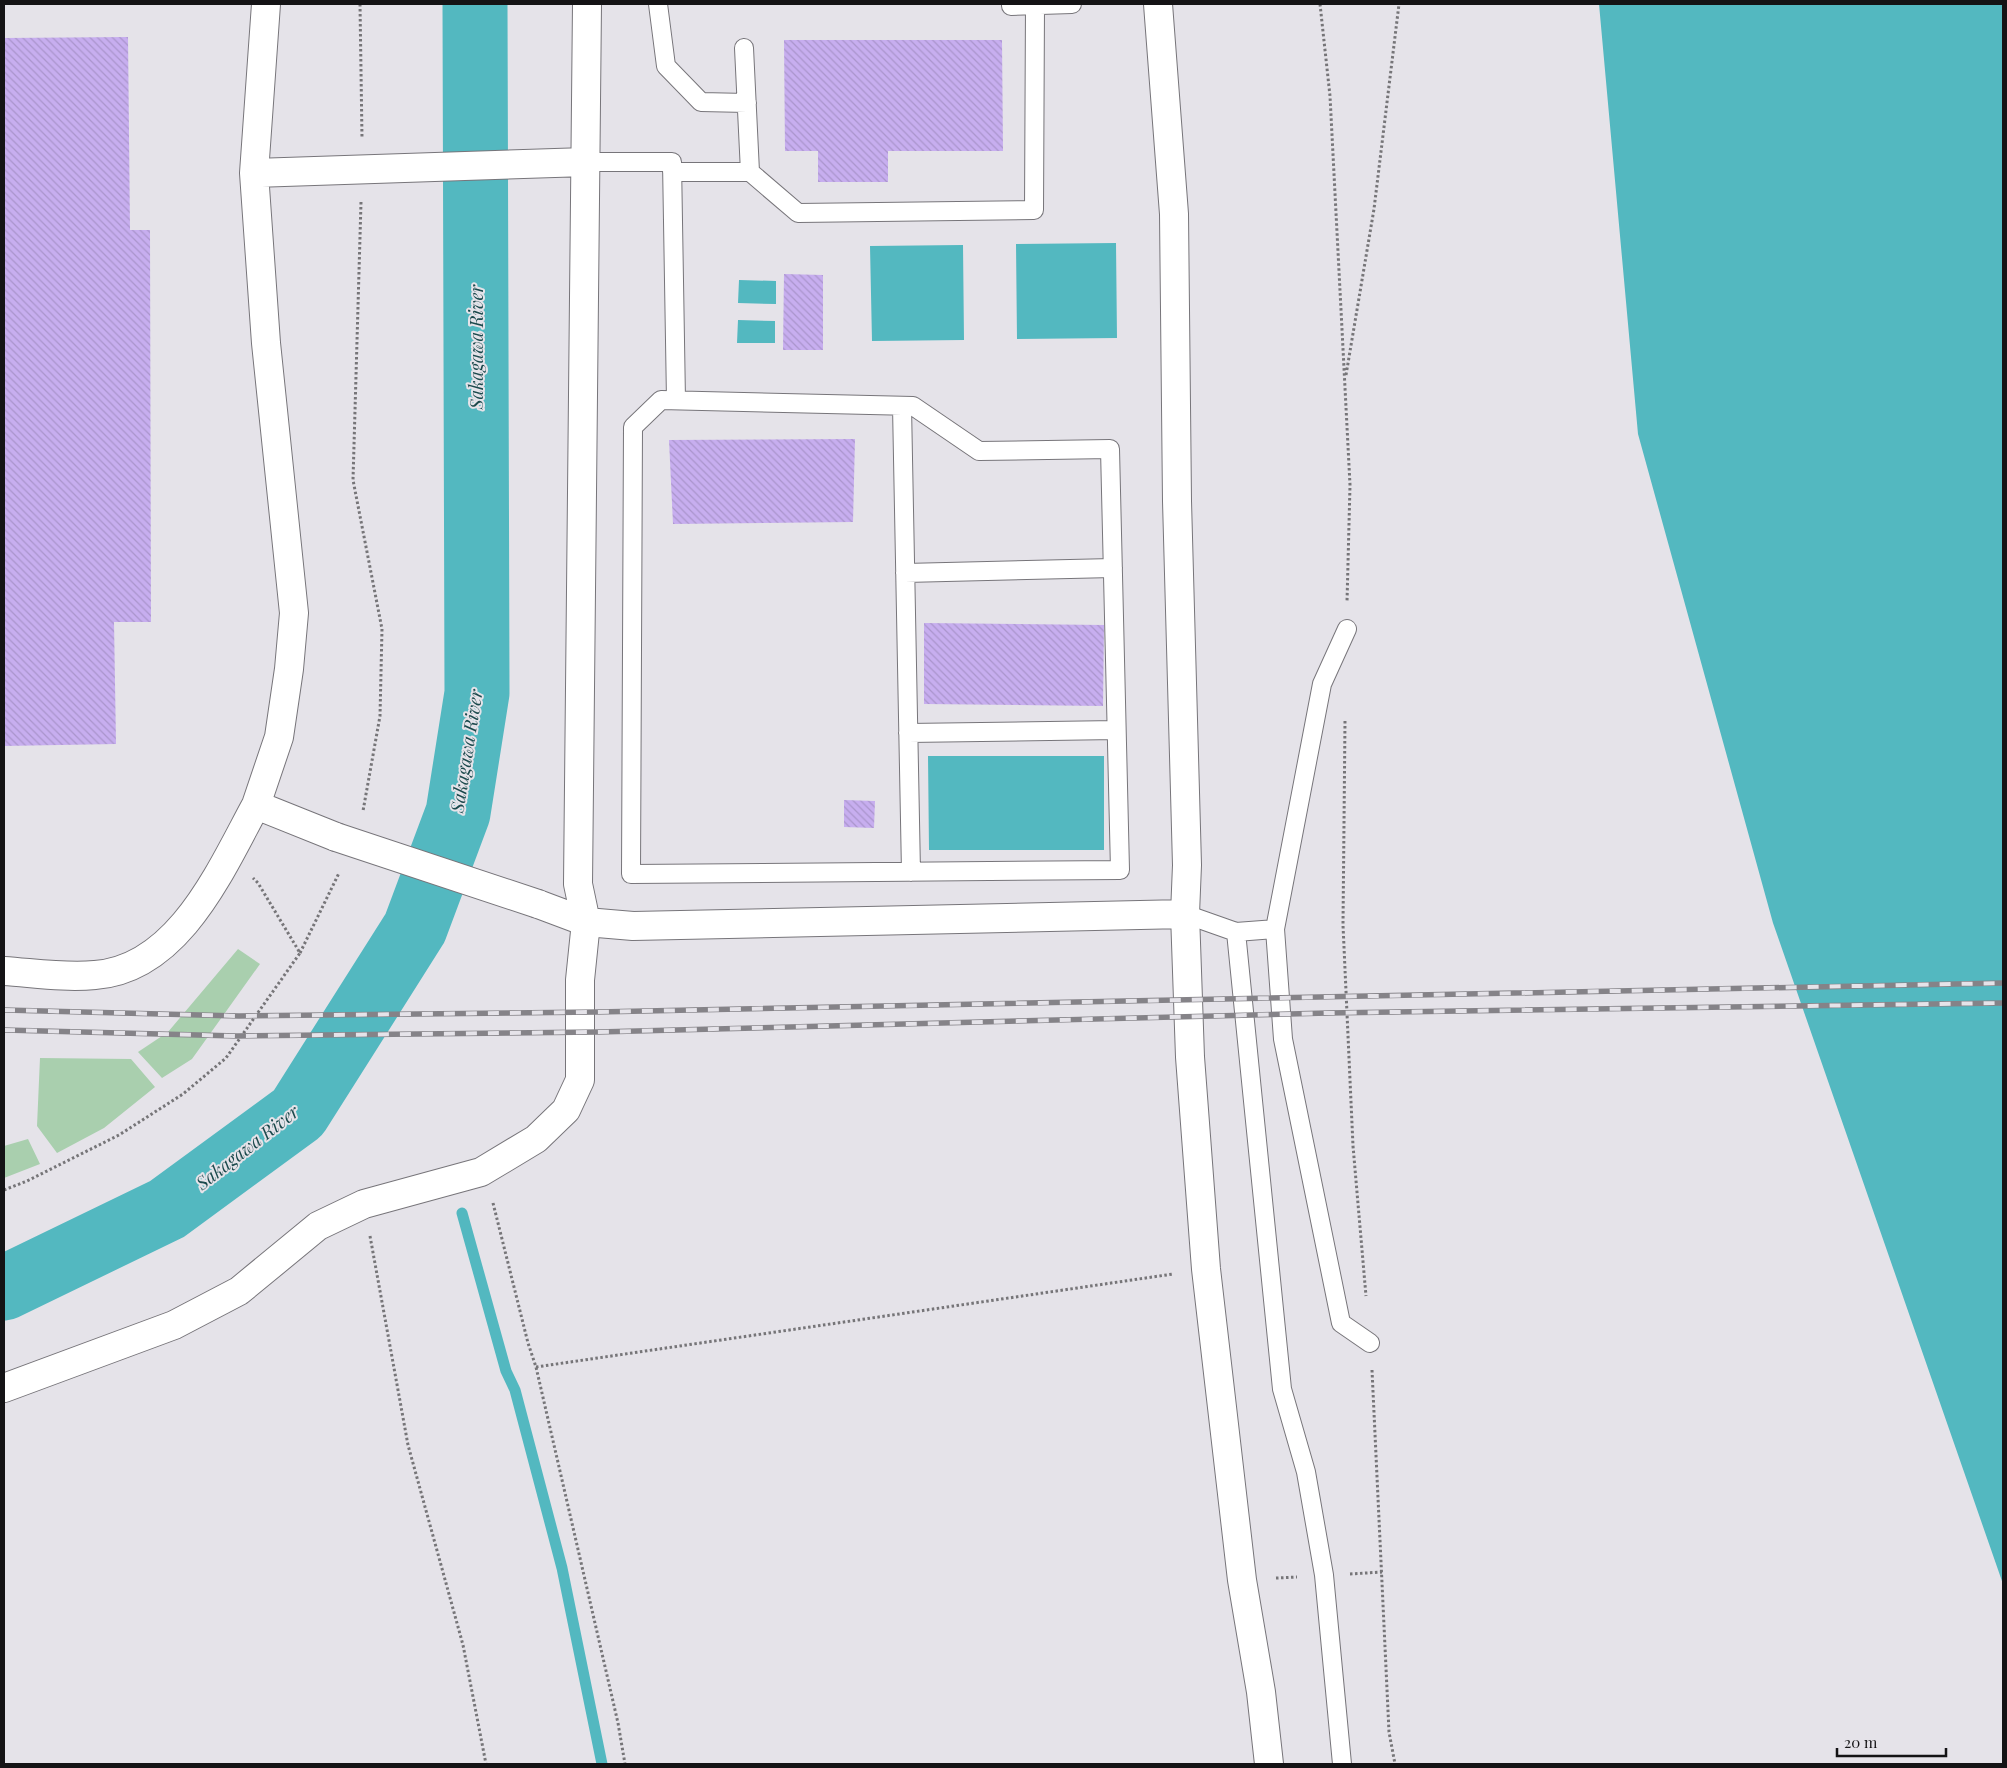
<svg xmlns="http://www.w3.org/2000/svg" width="2007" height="1768" font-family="'Playfair Display',serif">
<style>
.green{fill:#a9cfae}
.water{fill:#53b8c0}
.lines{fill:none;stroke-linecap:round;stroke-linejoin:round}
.stream{stroke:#53b8c0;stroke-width:11}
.river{stroke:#53b8c0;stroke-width:65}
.building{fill:url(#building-back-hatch)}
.lane-casing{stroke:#77757a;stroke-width:20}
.street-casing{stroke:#77757a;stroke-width:30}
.path{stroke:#767578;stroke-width:3;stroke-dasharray:2.5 2.5;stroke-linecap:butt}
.lane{stroke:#fff;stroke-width:18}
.street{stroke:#fff;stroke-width:28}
.rail-casing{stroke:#858388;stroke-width:5.5}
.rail{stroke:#e5e3e9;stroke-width:4;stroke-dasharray:11;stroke-linecap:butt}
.street-bridge-casing{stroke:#77757a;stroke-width:30;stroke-linecap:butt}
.street-bridge{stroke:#fff;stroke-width:28}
.labels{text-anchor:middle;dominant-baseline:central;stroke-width:4;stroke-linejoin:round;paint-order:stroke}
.water-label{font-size:18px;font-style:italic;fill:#1b494c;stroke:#e5e3e9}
</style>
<defs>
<pattern id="building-back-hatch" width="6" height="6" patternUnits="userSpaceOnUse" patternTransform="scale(1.25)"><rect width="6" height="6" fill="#c7aeef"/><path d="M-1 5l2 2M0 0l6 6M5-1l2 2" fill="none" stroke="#aa95cc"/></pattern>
</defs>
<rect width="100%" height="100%" fill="#e5e3e9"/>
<path class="green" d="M238,949L260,964L192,1059L162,1078L138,1052L168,1032Z
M40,1058L131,1059L155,1087L104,1128L57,1153L37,1126Z
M28,1139L40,1164L4,1178V1146Z"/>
<path class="water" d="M1599,4H2003V1584L1773,923L1638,434Z
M1116,243L1117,338L1017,339L1016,244Z
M963,245L964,340L872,341L870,246Z
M739,280L776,281V304L738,303Z
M738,320L775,321V343H737Z
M928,756H1104V850H929Z"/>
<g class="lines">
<path class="stream" d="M462,1213L506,1371L515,1390L562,1568L602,1764"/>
<path class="river" d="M4,1288L167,1209L298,1113L415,928L458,813L477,693L475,4"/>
</g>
<path class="building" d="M128,37L130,230H150L151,622H114L116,744L4,746V38Z
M784,40H1002L1003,151H888V182H818V151H785Z
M784,274L823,275V350H783Z
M855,439L853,522L673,524L669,440Z
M924,623L1104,625L1103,706L924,704Z
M844,800L875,801L874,828L844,827Z"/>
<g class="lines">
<defs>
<path id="lane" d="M658,4L666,66L701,102L747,103
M1011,4V6L1072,4
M744,48L750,172L798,213L1034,210L1035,6
M586,162H672L676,400
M672,172H750
M661,400L913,406L979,451L1110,449L1120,870L631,874L633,427Z
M902,406L911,872
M905,573L1113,568
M1347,629L1322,684L1275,929L1283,1039L1341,1323L1370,1343
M908,733L1116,730
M1185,914L1236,932
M1275,929L1236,932L1282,1389L1306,1472L1324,1575L1342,1764"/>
<path id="street" d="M1158,4L1174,214L1177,501L1187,865L1185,914L1190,1057L1206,1269L1242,1580L1261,1692L1269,1764
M254,173L586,162
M256,805L279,737L289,669L294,613L266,343L254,173L266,4
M538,904L586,922L633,926L1185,914
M4,971C34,973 65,978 95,975C179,969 221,869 256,805L336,837
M4,1388L174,1325L239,1291L318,1226L364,1204L481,1172L536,1139L566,1110L580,1080V980L586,922L578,884L587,4"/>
</defs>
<use href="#lane" class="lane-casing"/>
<use href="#street" class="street-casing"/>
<path class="path" d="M360,4L362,138
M1320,4L1330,96L1350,485L1347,602
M361,202L353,480L382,629L380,716L363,811
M1346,375L1374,209L1399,4
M1345,721L1343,925L1353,1146L1366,1296
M300,953L339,873
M4,1190L27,1181L119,1135L183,1094L226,1058L300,953L258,883L253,878
M493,1203L528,1343L536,1367L618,1723L625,1764
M370,1236L408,1445L463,1645L486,1764
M536,1367L1173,1274
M1372,1370L1389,1732L1395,1764
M1350,1574L1382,1572
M1276,1578L1297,1577"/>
<use href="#lane" class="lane"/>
<use href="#street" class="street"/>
<defs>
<path id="rail" d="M4,1010L239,1016L597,1012L2003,983
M4,1030L237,1036L598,1032L1328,1013L2003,1003"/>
</defs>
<use href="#rail" class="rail-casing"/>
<use href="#rail" class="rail"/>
<defs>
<path id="street-bridge" d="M336,837L538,904"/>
</defs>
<use href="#street-bridge" class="street-bridge-casing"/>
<use href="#street-bridge" class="street-bridge"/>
</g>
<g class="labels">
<g class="water-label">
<text transform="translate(476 347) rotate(-90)">Sakagawa River</text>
<text transform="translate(466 751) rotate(-81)">Sakagawa River</text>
<text transform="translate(247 1147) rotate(-38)">Sakagawa River</text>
</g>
</g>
<rect width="2007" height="1768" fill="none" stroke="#141315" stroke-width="10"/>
<path d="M1837 1748v8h109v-8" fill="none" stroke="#141315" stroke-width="2.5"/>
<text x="1844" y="1748" font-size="15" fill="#141315" stroke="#e5e3e9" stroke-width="4" paint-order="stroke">20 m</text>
</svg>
